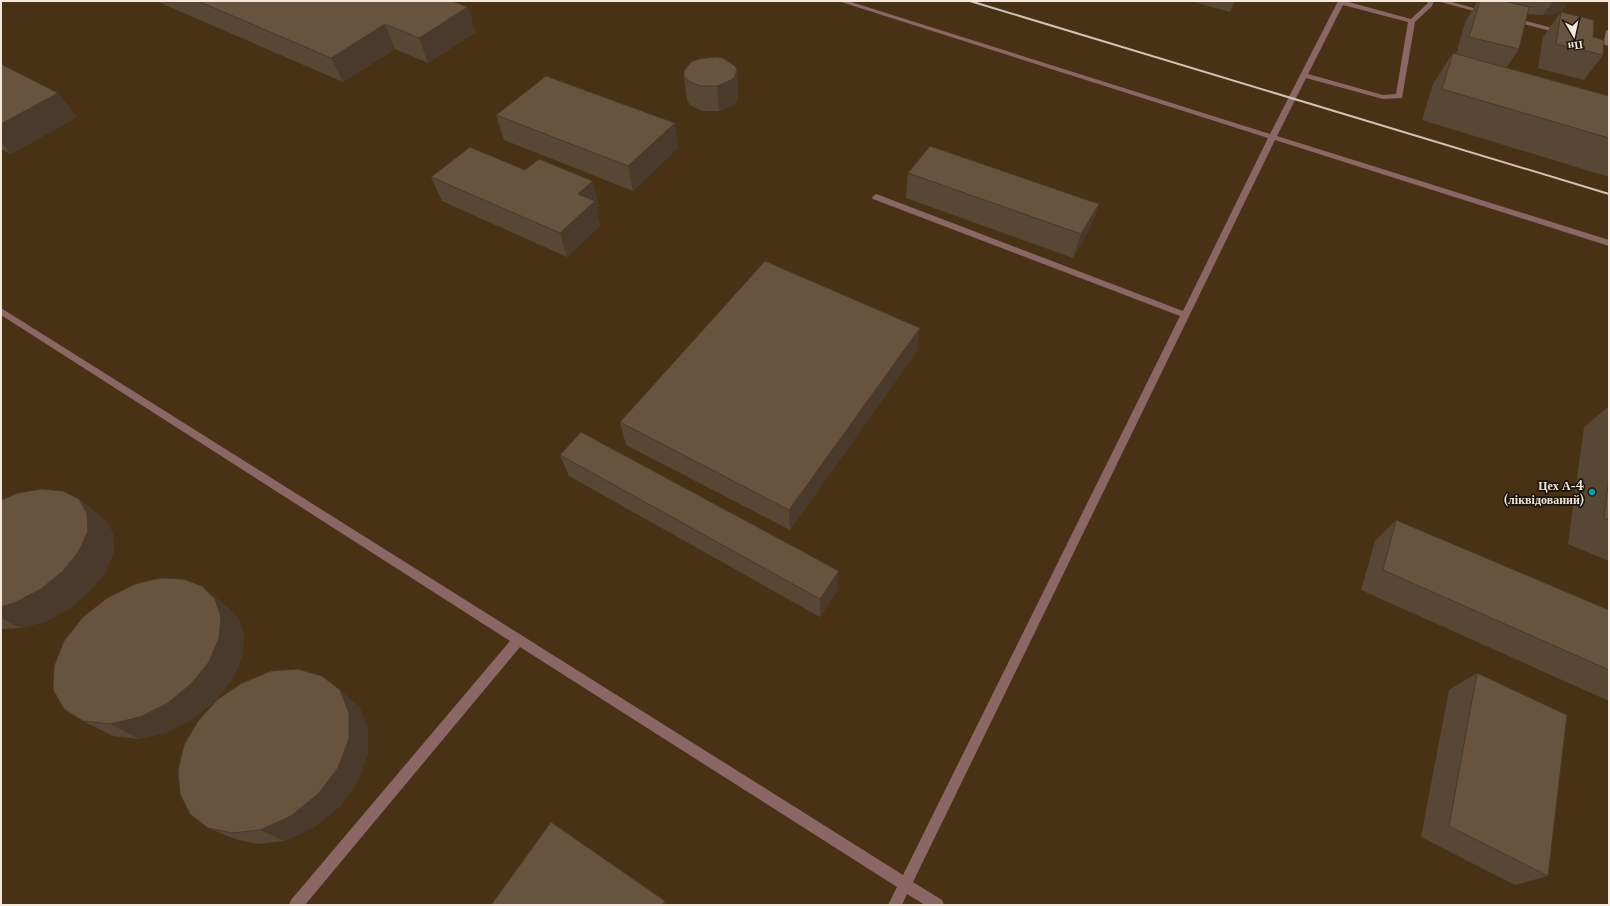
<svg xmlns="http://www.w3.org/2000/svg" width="1610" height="906" font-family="'Libre Baskerville',serif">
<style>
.built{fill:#493116}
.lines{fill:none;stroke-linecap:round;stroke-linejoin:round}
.minor{fill:#8a6665;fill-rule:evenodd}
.rail{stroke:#d1c3b5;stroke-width:2}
.wall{fill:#594735}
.shaded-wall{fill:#493a2b}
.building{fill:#68533e;stroke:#493a2b}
.culture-dot{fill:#0f9aa8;stroke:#1e150c;stroke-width:1.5}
.labels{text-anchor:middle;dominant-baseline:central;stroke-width:3.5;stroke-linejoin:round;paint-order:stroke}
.poi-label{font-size:12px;font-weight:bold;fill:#f4e7db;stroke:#1e150c;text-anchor:end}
</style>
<rect width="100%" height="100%" fill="#3d2a16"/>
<path class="built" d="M1,1H1609V905H1Z"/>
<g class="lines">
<path class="minor" d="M838,1H848L1270,134L1338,1H1345L1411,19L1427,4L1428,1H1434L1432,6L1415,22L1402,98L1383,99L1306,78L1277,136L1609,240V246L1275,140L913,882L942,900L944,905H925L907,894L902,905H888L897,887L520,647L305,905H289L291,900L510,641L1,315V308L903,875L1180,316L873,199L872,197L876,194L879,195L1183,311L1268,138ZM1343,5L1408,22L1396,94L1383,95L1308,74Z
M1437,1H1448L1488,12L1485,14Z
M1514,18L1564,31L1565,32L1562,34L1512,21V19Z
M1609,29V46L1588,40L1591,38L1604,41L1606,31Z"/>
<path class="rail" d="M970,1L1609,194"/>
</g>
<path class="wall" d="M156,1H452L476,32L428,63L395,49L343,82Z
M1190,1H1236L1230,12Z
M1478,1H1569L1563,10L1554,14L1543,15L1527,14L1519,49L1506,68L1609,96V177L1422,120L1433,84L1453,53L1456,54L1466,20Z
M1561,12L1593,37L1603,55L1584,80L1538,68L1543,37Z
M1,64L58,93L77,117L11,154L1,149Z
M737,70L738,95L737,101L733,105L719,111H702L690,105L687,100L684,76Z
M496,115L678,148L633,191L504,140Z
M525,170L599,206L596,208L600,226L567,257L442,201L431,177Z
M908,173L1099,204L1090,228L1073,258L906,198Z
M917,351L790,530L626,445L620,422Z
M1609,406V561L1568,544L1584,427Z
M560,455L837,591L820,617L569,476Z
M79,499L105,520L113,533L114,551L106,571L91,590L70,608L45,622L20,628L1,629V500Z
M1396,520L1609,610V701L1361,590L1375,541Z
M225,605L238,618L244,635L242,656L233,678L216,700L194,718L168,732L139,739L113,736L83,721Z
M1477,673L1548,876L1515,885L1421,837L1449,690Z
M359,706L368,728V753L358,781L339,807L313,828L284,841L258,844L235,839L208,828Z"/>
<path class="shaded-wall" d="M1234,1H1236L1230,12Z
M1553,1H1569L1563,10L1554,14L1543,15Z
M468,7L476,32L428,63L419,38Z
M385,24L395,49L343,82L331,58Z
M737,70L738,95L737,101L733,105L719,111L717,86Z
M58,93L77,117L11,154L1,142V124Z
M675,123L678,148L633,191L628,166Z
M593,181L599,206L596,208L600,226L567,257L560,233L578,194Z
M1099,204L1090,228L1073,258L1081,234Z
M920,328L917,351L790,530L789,510Z
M79,499L105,520L113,533L114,551L106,571L91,590L70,608L45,622L20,628L1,618V607Z
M839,571L837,591L820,617V599Z
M202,586L225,605L238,618L244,635L242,656L233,678L216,700L194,718L168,732L139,739L110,724Z
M340,690L359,706L368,728V753L358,781L339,807L313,828L284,841L260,830Z
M665,901L668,905H662Z"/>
<path class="building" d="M198,1H452L468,7L419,38L385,24L331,58Z
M1480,1H1504L1529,7L1519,49L1469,37Z
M1561,12L1594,20L1593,37L1604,40L1603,55L1556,44Z
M1453,53L1609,96V138L1442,89Z
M715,57L723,58L735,66L737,70L735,76L731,80L717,86H700L687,80L684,76V71L691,62L698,59Z
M1,64L58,93L1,124Z
M546,76L675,123L628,166L496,115Z
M930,146L1099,204L1081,234L908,173Z
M470,147L525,170L539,159L593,181L578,194L595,201L560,233L431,177Z
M765,261L920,328L789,510L620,422Z
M581,432L839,571L820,599L560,455Z
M1609,477V520L1604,518Z
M42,489L63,491L79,499L87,513L88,531L79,551L63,571L41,589L14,603L1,607V500L18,493Z
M1396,520L1609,610V670L1383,570Z
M160,578L183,579L202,586L215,599L221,617L219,638L209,662L191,684L168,703L140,717L110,724L83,721L64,709L53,690L54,666L64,641L83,617L107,598L135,584Z
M298,669L322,676L340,690L349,713V739L338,768L318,794L291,816L260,830L232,833L208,828L190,814L180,794L178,770L184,745L198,721L218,699L242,683L271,671Z
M1477,673L1567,715L1548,876L1449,826Z
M551,822L665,901L662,905H491Z"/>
<circle class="culture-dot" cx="1592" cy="492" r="4"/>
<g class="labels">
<g class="poi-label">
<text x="1584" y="485">Цех А-4<tspan x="1584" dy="14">(ліквідований)</tspan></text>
</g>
</g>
<rect width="1610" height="906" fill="none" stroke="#f4e7db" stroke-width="4"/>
<g transform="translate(1574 36) rotate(171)" stroke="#1e150c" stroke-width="3" paint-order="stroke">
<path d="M0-3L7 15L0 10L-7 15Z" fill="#f4e7db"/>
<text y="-6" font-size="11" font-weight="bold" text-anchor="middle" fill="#f4e7db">Пн</text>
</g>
</svg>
